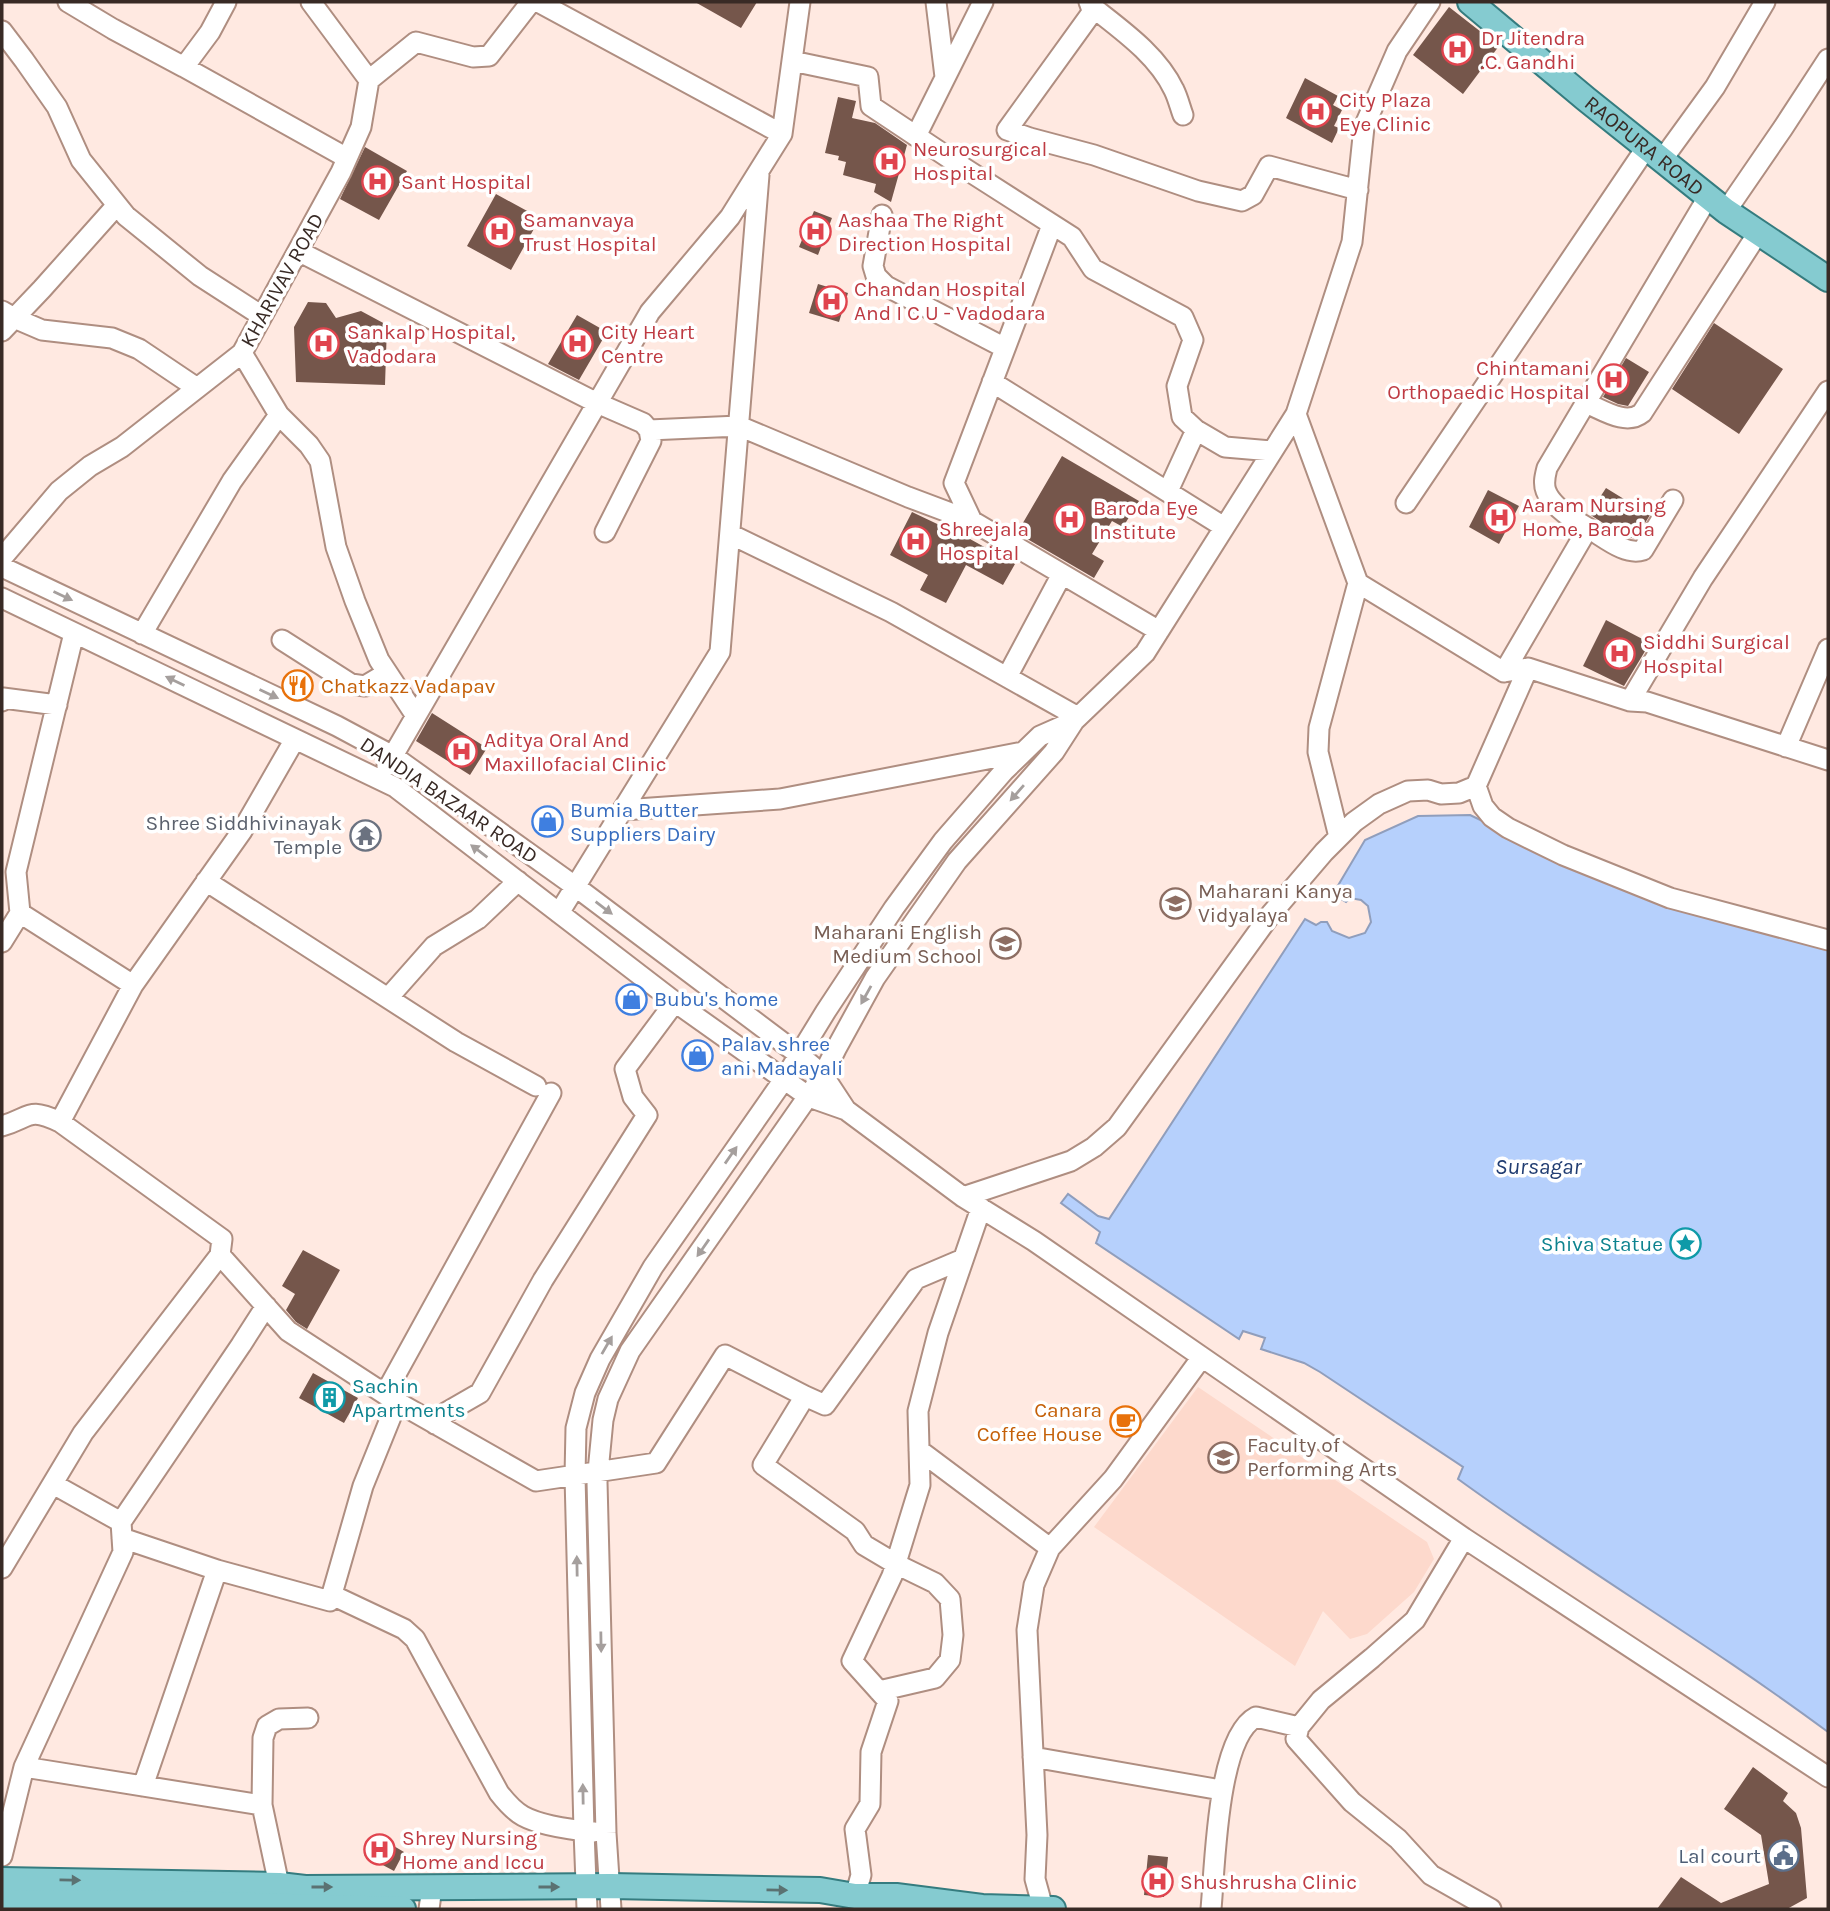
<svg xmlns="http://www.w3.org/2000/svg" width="1830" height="1911" font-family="Karla,sans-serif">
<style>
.built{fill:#fdd9cc}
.water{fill:#b6d0fc;stroke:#909ebc;stroke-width:2}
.building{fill:#75564b}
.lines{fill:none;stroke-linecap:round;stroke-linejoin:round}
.minor-casing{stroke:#af8e81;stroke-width:23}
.major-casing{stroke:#357c7f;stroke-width:28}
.minor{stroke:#fff;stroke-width:19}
.major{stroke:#85cbd0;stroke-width:24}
.oneway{fill:#a59f9d}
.oneway2{fill:#5b7272}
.labels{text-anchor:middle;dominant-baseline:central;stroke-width:7;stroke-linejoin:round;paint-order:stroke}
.health-label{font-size:21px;fill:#be3a42;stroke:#fff;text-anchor:start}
.street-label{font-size:21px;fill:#382a25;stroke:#fff}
.food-label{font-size:21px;fill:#c56008;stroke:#fff;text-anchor:start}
.shop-label{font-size:21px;fill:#366cbe;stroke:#fff;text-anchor:start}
.worship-label{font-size:21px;fill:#5b616d;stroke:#fff;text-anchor:end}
.education-label{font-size:21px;fill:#785e54;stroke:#fff;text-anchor:start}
.culture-label{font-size:21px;fill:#0d838f;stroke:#fff;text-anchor:end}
.service-label{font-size:21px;fill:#4e5e75;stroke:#fff;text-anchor:end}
.water-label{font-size:23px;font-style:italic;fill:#213d72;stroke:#fff}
</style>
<rect width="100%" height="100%" fill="#ffe9e1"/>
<path class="built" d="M1198,1387L1427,1542L1434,1559L1414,1592L1367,1634L1350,1639L1323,1611L1295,1666L1094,1527Z"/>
<path class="water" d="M1470,815L1539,848L1828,944V1732C1708,1643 1579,1567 1458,1479L1463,1467L1320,1372L1304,1363L1261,1349L1265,1338L1243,1331L1239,1339L1096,1243L1100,1232L1061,1203L1068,1194L1098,1216L1109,1219L1305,919L1316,925L1321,922H1327L1332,931L1349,938L1365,933L1371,922L1368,906L1361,900L1350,898L1346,902L1333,894L1365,840L1418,816Z"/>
<path class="building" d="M695,2H757L741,28Z
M1449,7L1499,46L1463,94L1413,55Z
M1305,78L1338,96L1333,105L1342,110L1334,126L1339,128L1332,143L1286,118Z
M838,97L856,101L852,118L875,123L907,145L891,202L874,192L876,184L843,175L846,162L838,160L839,156L825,153Z
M365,147L407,171L379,220L340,199Z
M496,194L540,218L511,270L467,246Z
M814,211L832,218L818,255L799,247Z
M818,284L848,293L839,322L809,313Z
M308,302L326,303L336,318L361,311L387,325L385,385L296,382L294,327Z
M577,315L607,332L579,380L548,364Z
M1714,323L1783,369L1739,434L1672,389Z
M1626,358L1649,372L1628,406L1618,404L1603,397Z
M1062,456L1139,501L1123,527L1112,521L1092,554L1104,561L1094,578L1017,533Z
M1606,488L1650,515L1635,539L1620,534L1589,514Z
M1488,490L1519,506L1499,544L1469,527Z
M912,512L952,531V529L1015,564L1003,585L966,565L946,603L920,590L928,575L890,555Z
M1606,620L1650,643L1624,686L1583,666Z
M432,713L487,748L470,775L416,741Z
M303,1250L340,1270L307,1329L296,1322L286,1310L295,1294L282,1286Z
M313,1373L358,1398L344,1423L299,1398Z
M1753,1767L1788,1793L1783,1801L1796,1813L1801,1828L1807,1898L1787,1909H1657L1681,1877L1721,1903L1769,1884L1761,1835L1724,1809Z
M375,1835L404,1852L394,1871L364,1855Z
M1148,1855L1168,1857L1164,1897L1144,1895Z"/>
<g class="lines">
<defs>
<path id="minor" d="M68,2L113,29L184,67L210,32L226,2
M538,2L782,134
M936,2L945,77
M1089,2L1093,11L1007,130L1030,138L1094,155L1198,191L1242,201L1253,195L1269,166L1358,190
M1092,2L1090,5C1120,29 1157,54 1174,90C1178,98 1180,107 1183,115
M2,31L24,60L57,107L81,160L126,216L200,276L262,316
M792,61L868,77L871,106L961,166L1072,237L1093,269L1183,317L1193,340L1177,386L1182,417L1196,430L1225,447L1272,451
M184,67L347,158
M369,80L416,42L473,57L489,56L531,2
M916,136L983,2
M1662,160L1715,87L1765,2
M1726,211L1783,128L1828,59
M882,215L873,266L876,276L886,286L1005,348
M1052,225L954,483L972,521L1159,631
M298,251L597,403L643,423L649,430L651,441L605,532
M2,311L14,318L42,330L112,338L139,349L197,388
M2,331L42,289L117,205
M242,353L279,415L309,445L320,461L336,547L355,601L379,660L416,716
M992,382L1224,527
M1586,403C1603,410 1626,426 1642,413L1758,233
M1296,414L1358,583L1504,672L1528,668L1630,701L1647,702L1828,760
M649,430L739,426L908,497L972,521
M1168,491L1196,430
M1406,503L1646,148
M1588,528C1604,537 1625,556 1643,550L1673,500
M730,534L891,612L1078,717
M2,558L59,491L90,466L122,447L242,353L341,172L361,127L369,80L311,2
M2,567L337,726L393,756L576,887L798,1054L823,1075L846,1110
M2,598L395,787L675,1002L809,1097L846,1110L963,1197L1034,1241L1464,1538L1828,1777
M142,634L232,481L279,415
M282,640L351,684L365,686L387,673
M1504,672L1588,528C1574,520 1552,507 1546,491C1543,483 1545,476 1547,468L1708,197
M1007,677L1062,574
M2,701L3,698L57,705
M1630,701L1703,578L1828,391
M1786,747L1828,649
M387,766L650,312L730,217L782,134L800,2
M1476,786L1483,806L1492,817L1508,828L1563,855L1670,898L1828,940
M623,810L780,799L1023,752
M1339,837L1318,752L1319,728L1358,583
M206,881L456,1042L536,1086
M20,913L133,985L242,831L295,739
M559,913L720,652L759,175
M2,942L20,913L16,872L74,633
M388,998L434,946L478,919L518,881
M2,1126C32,1117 27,1107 60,1122L133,985
M963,1197L1071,1161L1094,1147L1117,1127L1271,914L1324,852L1354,822L1379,804L1408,791L1428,790L1441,794L1459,793L1476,786L1528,668
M220,1255L288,1331L397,1402L536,1481L656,1463L725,1355L805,1396L825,1405L916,1279L963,1259
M266,1306L241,1345L121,1522L123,1552L24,1767L262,1805L279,1885L280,1899
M385,1394L551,1093
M805,1396L763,1465L855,1531L864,1545L896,1564L935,1583L950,1599L953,1635L950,1660L935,1678L879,1691
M435,1424L447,1412L480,1393L543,1280L647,1115L633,1097L625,1069L675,1002
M919,1450L1050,1548
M53,1484L121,1522
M122,1538L217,1570L143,1786
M1464,1538L1415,1620L1372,1658L1321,1700L1299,1727L1296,1739L1352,1802L1398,1839L1431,1875L1491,1909
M2,1568L83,1433L220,1255L222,1239L60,1122
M217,1570L330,1601L363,1486L397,1402
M332,1595L404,1629L415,1639L499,1793C506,1802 514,1811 523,1816C541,1826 574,1830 594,1832
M1033,1757L1221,1790
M262,1805L263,1738L267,1726L279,1719L308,1718
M2,1856L24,1767
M855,1896L861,1875L855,1829L870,1804L871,1752L888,1701L852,1661L892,1576L920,1485L918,1411L938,1333L981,1208
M1043,1908L1035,1879L1037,1835L1027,1630L1034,1585L1050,1548L1113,1479L1202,1357
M429,1909L432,1887
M587,1909L584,1831L575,1476L576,1428L585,1393L600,1359L653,1267L785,1078L826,1011L894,908L943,841L1004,771L1040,736L1074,721
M611,1909L606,1833L597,1482L603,1420L608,1399L630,1351L823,1075L836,1049L875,978L957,861L1054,752L1074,721L1145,653L1296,414L1352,242L1364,127L1397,51L1430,2
M1211,1909C1215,1867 1217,1737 1256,1717L1299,1727"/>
<g id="major">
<path id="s1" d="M1470,2L1586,99L1726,211L1828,279"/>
<path d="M2,1880L279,1885L305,1888L611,1886L820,1890L855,1896H896L982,1907L1053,1909"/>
<path d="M2,1902L181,1903L403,1909"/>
</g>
</defs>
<use href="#minor" class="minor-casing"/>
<use href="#major" class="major-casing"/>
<use href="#minor" class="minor"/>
<use href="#major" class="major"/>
</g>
<defs><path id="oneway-solid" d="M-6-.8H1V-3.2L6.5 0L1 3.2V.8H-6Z" transform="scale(1.75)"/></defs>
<g class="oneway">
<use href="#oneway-solid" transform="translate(63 596) rotate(25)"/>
<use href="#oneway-solid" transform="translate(175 681) rotate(-154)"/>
<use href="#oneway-solid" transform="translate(269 694) rotate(25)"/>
<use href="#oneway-solid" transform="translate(1017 793) rotate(131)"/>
<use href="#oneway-solid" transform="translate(479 851) rotate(-143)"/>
<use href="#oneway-solid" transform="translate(604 908) rotate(37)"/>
<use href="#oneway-solid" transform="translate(866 995) rotate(119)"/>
<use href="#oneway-solid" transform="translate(731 1155) rotate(-55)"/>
<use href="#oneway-solid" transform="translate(703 1248) rotate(125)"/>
<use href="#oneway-solid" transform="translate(607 1345) rotate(-60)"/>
<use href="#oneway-solid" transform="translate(577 1566) rotate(-91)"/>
<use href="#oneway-solid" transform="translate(601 1642) rotate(89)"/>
<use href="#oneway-solid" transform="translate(583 1794) rotate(-91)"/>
</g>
<g class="oneway2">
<use href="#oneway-solid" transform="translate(70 1880) rotate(1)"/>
<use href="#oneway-solid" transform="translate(322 1887)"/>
<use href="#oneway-solid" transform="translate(549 1887)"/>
<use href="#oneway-solid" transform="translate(777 1890) rotate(1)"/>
</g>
<defs>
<symbol id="hospital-ring" viewBox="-11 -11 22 22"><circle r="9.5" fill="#fff" stroke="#e0444e" stroke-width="1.5"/><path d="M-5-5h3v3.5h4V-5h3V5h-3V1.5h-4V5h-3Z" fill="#e0444e"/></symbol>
<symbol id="restaurant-ring" viewBox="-11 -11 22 22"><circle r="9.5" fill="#fff" stroke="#e8710a" stroke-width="1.5"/><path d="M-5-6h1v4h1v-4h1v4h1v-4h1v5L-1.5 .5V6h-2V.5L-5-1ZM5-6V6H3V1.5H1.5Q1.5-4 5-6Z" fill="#e8710a"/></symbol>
<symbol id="shop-ring" viewBox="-11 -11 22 22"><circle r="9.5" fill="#fff" stroke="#3f7fe0" stroke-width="1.5"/><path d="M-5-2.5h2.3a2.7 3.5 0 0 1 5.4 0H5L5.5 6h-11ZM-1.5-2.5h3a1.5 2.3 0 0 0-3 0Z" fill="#3f7fe0"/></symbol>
<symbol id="temple-ring" viewBox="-11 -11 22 22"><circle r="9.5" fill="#fff" stroke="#6b7280" stroke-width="1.5"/><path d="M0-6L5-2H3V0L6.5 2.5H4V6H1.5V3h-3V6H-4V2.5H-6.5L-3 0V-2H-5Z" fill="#6b7280"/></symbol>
<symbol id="school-ring" viewBox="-11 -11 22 22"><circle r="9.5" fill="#fff" stroke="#8d6e63" stroke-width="1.5"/><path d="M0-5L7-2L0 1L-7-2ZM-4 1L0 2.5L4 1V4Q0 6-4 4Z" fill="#8d6e63"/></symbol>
<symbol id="sight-ring" viewBox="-11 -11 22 22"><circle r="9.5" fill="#fff" stroke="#0f9aa8" stroke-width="1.5"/><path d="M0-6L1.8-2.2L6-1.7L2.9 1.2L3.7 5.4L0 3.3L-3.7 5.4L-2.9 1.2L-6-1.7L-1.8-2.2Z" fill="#0f9aa8"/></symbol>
<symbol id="building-ring" viewBox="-11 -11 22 22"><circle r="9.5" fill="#fff" stroke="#0f9aa8" stroke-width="1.5"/><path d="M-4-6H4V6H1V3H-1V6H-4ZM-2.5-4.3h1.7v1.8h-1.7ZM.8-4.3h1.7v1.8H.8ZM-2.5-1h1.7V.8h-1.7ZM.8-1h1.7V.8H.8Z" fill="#0f9aa8"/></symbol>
<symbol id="cafe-ring" viewBox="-11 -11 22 22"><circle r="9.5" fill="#fff" stroke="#e8710a" stroke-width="1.5"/><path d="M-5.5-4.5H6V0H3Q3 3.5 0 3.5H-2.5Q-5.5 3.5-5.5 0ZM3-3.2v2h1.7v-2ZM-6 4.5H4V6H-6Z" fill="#e8710a"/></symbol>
<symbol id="university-ring" viewBox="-11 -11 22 22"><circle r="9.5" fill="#fff" stroke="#8d6e63" stroke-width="1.5"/><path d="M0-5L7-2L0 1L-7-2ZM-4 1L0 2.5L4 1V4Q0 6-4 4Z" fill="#8d6e63"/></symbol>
<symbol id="civic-ring" viewBox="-11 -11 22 22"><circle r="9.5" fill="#fff" stroke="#5c6f8a" stroke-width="1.5"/><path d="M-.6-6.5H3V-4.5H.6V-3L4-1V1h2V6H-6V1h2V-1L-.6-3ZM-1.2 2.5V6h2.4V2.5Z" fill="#5c6f8a"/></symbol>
</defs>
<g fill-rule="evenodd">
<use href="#hospital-ring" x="1440" y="32" width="35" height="35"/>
<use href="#hospital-ring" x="1298" y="94" width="35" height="35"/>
<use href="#hospital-ring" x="872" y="144" width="35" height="35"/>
<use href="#hospital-ring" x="360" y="164" width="35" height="35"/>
<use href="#hospital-ring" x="482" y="214" width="35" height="35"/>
<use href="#hospital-ring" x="798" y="214" width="35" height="35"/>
<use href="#hospital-ring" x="814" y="284" width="35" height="35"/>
<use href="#hospital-ring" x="306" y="326" width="35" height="35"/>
<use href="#hospital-ring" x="560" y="326" width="35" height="35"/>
<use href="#hospital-ring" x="1596" y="362" width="35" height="35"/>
<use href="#hospital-ring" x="1482" y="500" width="35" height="35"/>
<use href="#hospital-ring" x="1052" y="502" width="35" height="35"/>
<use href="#hospital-ring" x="898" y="524" width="35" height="35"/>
<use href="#hospital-ring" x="1602" y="636" width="35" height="35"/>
<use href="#restaurant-ring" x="280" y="668" width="35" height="35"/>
<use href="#hospital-ring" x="444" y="734" width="35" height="35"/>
<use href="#shop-ring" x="530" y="804" width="35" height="35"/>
<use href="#temple-ring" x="348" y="818" width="35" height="35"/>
<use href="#school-ring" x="1158" y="886" width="35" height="35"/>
<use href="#school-ring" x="988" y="926" width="35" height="35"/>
<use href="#shop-ring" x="614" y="982" width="35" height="35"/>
<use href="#shop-ring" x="680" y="1038" width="35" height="35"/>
<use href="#sight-ring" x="1668" y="1226" width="35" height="35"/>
<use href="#building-ring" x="312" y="1380" width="35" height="35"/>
<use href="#cafe-ring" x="1108" y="1404" width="35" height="35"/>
<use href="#university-ring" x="1206" y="1440" width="35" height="35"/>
<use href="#hospital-ring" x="362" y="1832" width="35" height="35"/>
<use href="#civic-ring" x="1766" y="1838" width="35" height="35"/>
<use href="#hospital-ring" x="1140" y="1864" width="35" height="35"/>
</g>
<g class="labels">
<g class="health-label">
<text x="1481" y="38">Dr Jitendra<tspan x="1481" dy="24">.C. Gandhi</tspan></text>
<text x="1339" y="100">City Plaza<tspan x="1339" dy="24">Eye Clinic</tspan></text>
<text x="913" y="149">Neurosurgical<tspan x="913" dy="24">Hospital</tspan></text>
<text x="401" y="182">Sant Hospital</text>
<text x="523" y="220">Samanvaya<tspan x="523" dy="24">Trust Hospital</tspan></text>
<text x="838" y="220">Aashaa The Right<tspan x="838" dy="24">Direction Hospital</tspan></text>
<text x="854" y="289">Chandan Hospital<tspan x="854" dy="24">And I C U - Vadodara</tspan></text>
<text x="347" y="332">Sankalp Hospital,<tspan x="347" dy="24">Vadodara</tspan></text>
<text x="601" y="332">City Heart<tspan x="601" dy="24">Centre</tspan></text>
<text x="1590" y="368" text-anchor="end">Chintamani<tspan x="1590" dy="24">Orthopaedic Hospital</tspan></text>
<text x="1522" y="505">Aaram Nursing<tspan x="1522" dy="24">Home, Baroda</tspan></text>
<text x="1093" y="508">Baroda Eye<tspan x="1093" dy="24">Institute</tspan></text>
<text x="939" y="529">Shreejala<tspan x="939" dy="24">Hospital</tspan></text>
<text x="1643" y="642">Siddhi Surgical<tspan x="1643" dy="24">Hospital</tspan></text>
<text x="484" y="740">Aditya Oral And<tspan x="484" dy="24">Maxillofacial Clinic</tspan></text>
<text x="402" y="1838">Shrey Nursing<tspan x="402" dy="24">Home and Iccu</tspan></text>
<text x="1180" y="1882">Shushrusha Clinic</text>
</g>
<g class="street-label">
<text stroke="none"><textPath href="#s1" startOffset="226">RAOPURA ROAD</textPath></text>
<text transform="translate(282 280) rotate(-61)">KHARIVAV ROAD</text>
<text transform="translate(449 800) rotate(34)">DANDIA BAZAAR ROAD</text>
</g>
<g class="food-label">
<text x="321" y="686">Chatkazz Vadapav</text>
<text x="1102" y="1410" text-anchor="end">Canara<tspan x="1102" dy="24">Coffee House</tspan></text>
</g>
<g class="shop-label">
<text x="570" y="810">Bumia Butter<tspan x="570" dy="24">Suppliers Dairy</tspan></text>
<text x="654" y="999">Bubu's home</text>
<text x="721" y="1044">Palav shree<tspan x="721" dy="24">ani Madayali</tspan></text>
</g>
<g class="worship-label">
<text x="342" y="823">Shree Siddhivinayak<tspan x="342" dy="24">Temple</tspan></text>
</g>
<g class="education-label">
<text x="1198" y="891">Maharani Kanya<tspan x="1198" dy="24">Vidyalaya</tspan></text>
<text x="982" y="932" text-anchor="end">Maharani English<tspan x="982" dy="24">Medium School</tspan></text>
<text x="1247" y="1445">Faculty of<tspan x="1247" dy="24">Performing Arts</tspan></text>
</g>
<g class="culture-label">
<text x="1663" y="1244">Shiva Statue</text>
<text x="352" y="1386" text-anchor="start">Sachin<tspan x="352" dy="24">Apartments</tspan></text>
</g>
<g class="service-label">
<text x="1761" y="1856">Lal court</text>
</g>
<g class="water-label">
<text x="1538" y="1166">Sursagar</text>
</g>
</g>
<rect width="1830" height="1911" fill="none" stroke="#382a25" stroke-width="7"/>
</svg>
